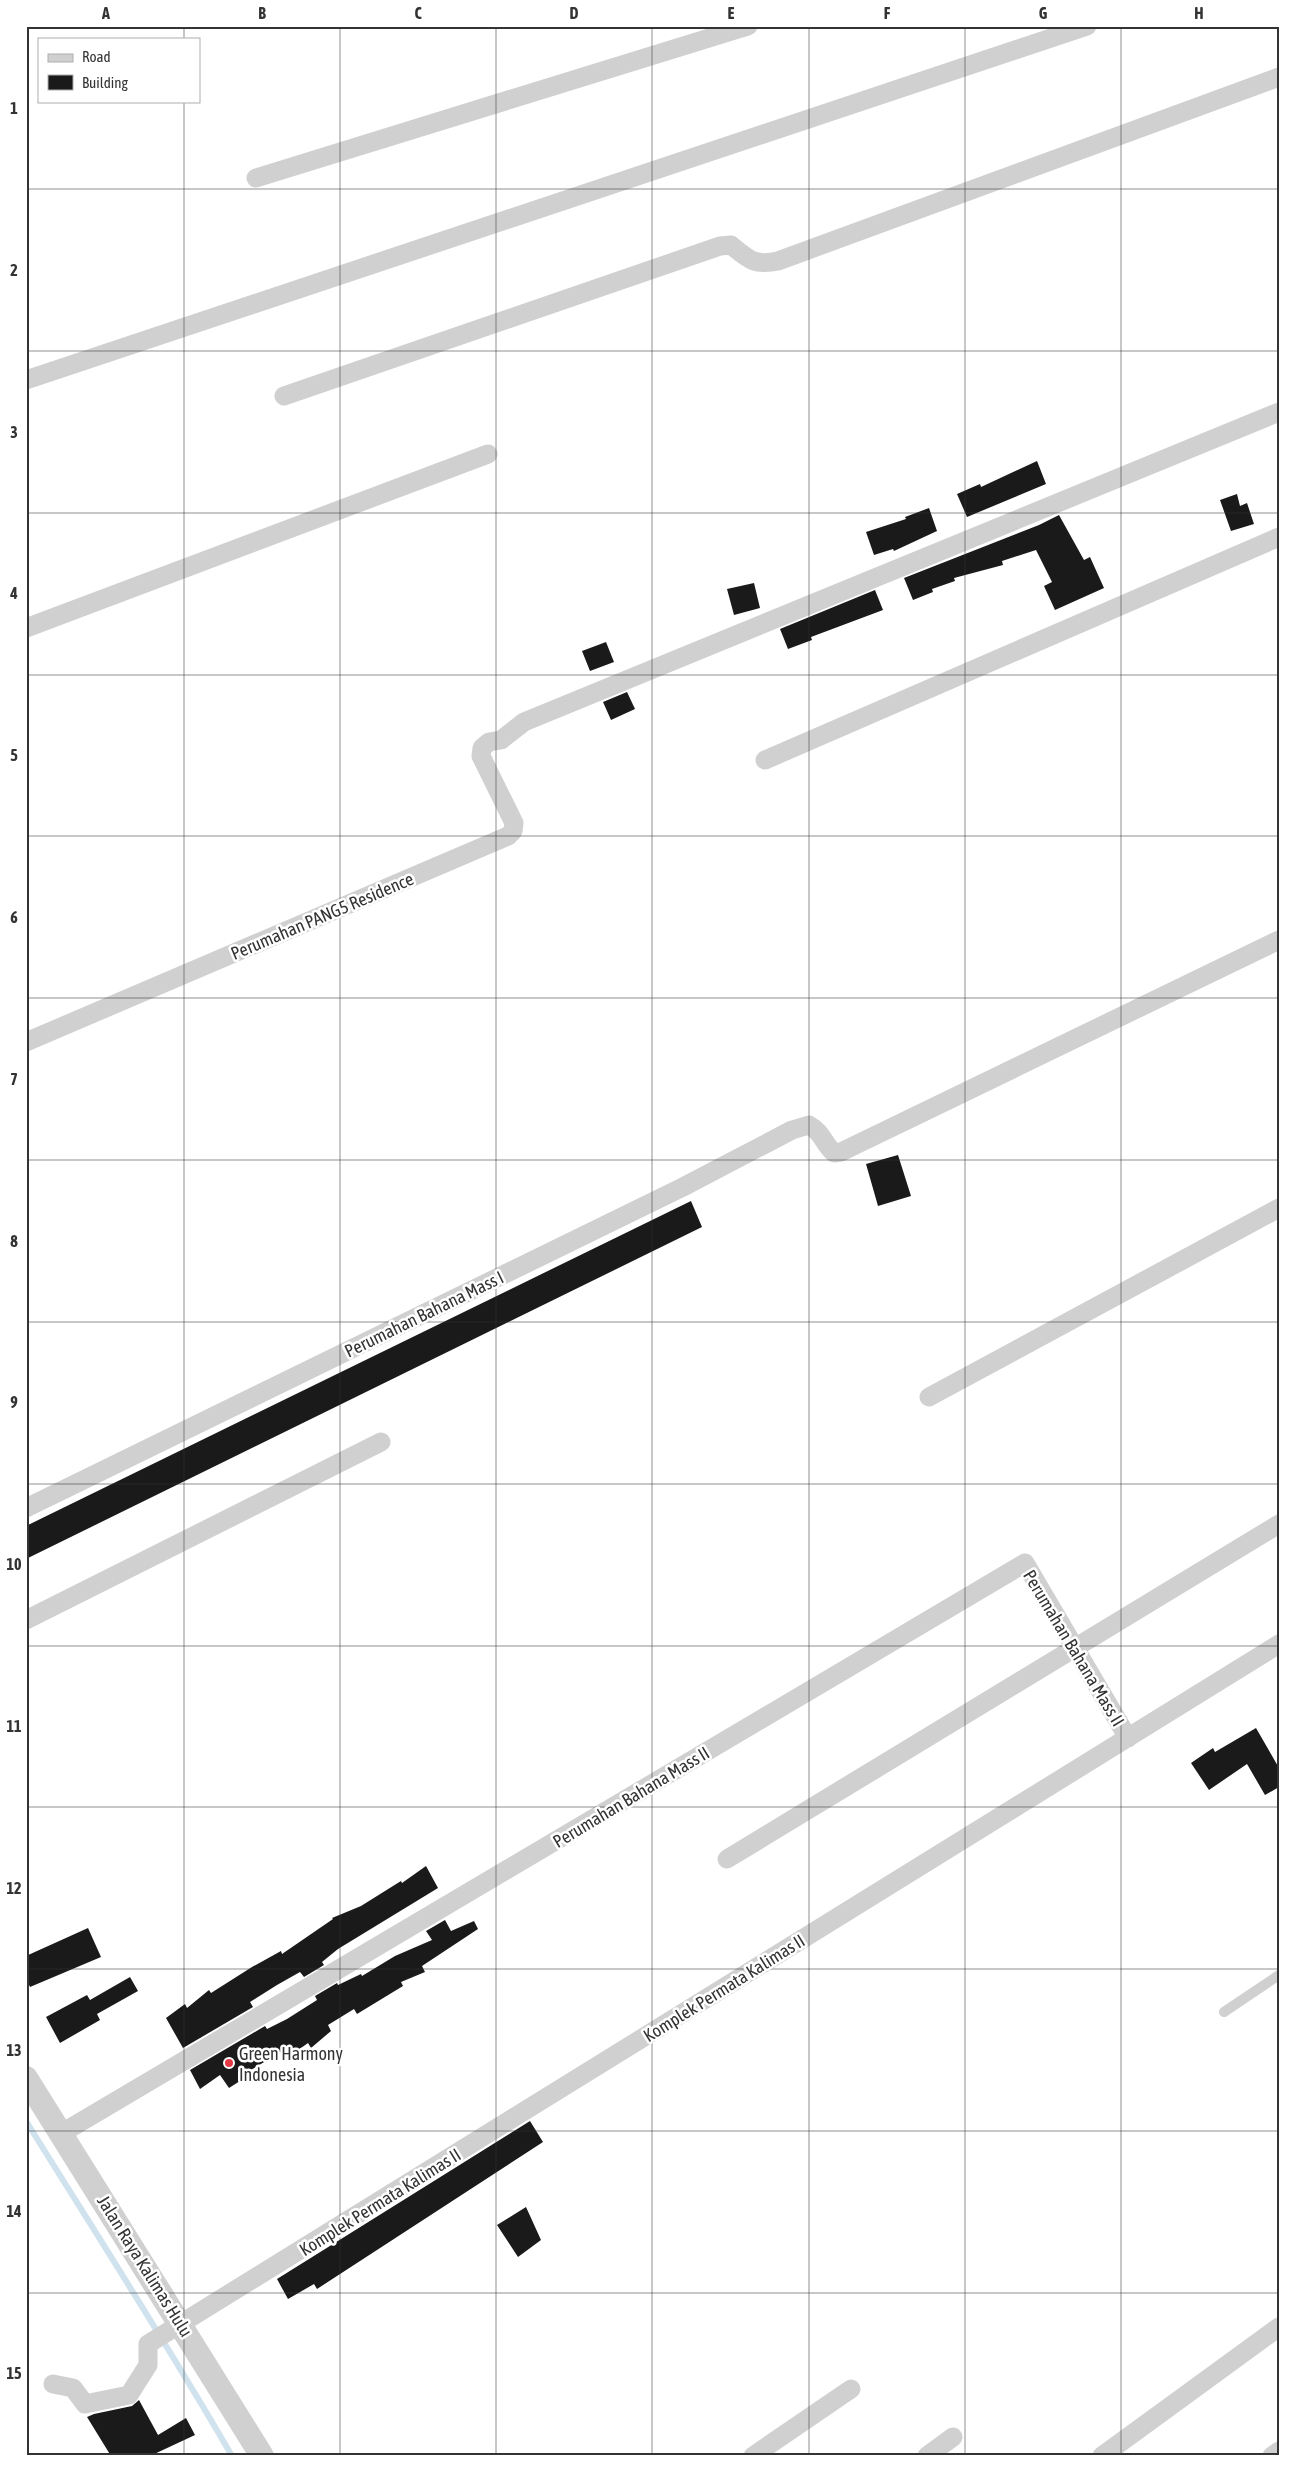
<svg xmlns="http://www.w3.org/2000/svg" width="1305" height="2482" font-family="'Asap Condensed',sans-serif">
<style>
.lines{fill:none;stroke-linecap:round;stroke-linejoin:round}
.stream{stroke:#cfe2ee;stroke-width:6}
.building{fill:#1a1a1a}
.service{stroke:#d0d0d0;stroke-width:10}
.minor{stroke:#d0d0d0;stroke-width:19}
.tertiary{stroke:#d0d0d0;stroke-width:24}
.grid{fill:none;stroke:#333;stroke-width:1;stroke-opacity:0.55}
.poi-dot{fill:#e63946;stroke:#fff;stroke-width:2}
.labels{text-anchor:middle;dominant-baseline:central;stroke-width:5;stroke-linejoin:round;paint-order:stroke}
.street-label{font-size:18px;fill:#333;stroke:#fff}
.poi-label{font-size:18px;fill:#333;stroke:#fff;text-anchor:start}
.neatline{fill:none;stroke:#333;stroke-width:2}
.grid-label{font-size:16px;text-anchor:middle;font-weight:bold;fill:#333}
</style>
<rect width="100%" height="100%" fill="#fff"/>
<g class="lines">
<path class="stream" d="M26,2121C95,2232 166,2342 232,2456"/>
</g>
<path class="building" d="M1037,461L1046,484L967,517L957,494L980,484L981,487Z
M1237,494L1240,506L1247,503L1254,524L1231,531L1220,500Z
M929,508L937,531L894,551L893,549L874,555L866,532L906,519L905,517Z
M1059,515L1084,560L1090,557L1104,588L1055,610L1044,586L1052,582L1036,550L1002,561L1003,565L954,578L955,581L932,589L933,592L913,600L904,578L1039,525Z
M754,583L760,608L734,615L727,589Z
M875,590L883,610L811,637L812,640L788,649L780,629Z
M606,642L614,662L590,671L582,651Z
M627,692L635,709L611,720L603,702Z
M898,1155L911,1196L878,1206L866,1164Z
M691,1201L702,1227L26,1559V1526Z
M1256,1728L1279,1768V1787L1265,1795L1247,1764L1209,1790L1191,1763L1213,1748L1215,1752Z
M426,1866L438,1888L338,1949L322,1962L324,1965L304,1977L300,1972L277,1985L250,2002L253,2007L183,2048L166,2018L185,2004L187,2008L209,1990L211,1993L252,1967L281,1951L282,1954L333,1919L332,1918L361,1906L401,1881L402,1883Z
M445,1920L451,1931L474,1921L478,1929L422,1966L425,1972L401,1982L403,1986L357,2014L354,2009L328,2025L331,2031L311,2048L308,2043L287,2058L283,2051L249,2071L251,2074L229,2088L220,2075L200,2089L190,2070L265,2026L267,2029L287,2019L317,2000L315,1996L337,1983L338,1985L361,1974L362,1976L395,1956L432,1940L426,1931Z
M88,1928L101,1957L30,1987L26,1978V1956Z
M130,1977L138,1991L97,2014L100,2020L60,2043L46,2017L87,1995L90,2000Z
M530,2121L543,2142L317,2289L314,2284L288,2299L277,2279Z
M526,2207L541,2240L518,2257L497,2225Z
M139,2400L158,2435L186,2418L195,2435L150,2456H111L87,2417L94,2414L132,2406Z"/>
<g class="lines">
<path class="service" d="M1224,2012L1279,1975"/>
<path class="minor" d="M256,178L748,26
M26,380L1087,26
M284,396L720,246L731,245C749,260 755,266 778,261L1279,77
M26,628L488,454
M765,760L1279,537
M26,1042L508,836L513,831L514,823L481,756L482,748L489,742L501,740L524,722L1279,412
M929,1397L1279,1208
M26,1508L683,1187L792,1130L809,1125C822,1132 824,1144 834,1153L841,1152L1279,940
M26,1620L381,1442
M727,1859L1279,1524
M62,2133L1025,1563L1128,1738
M53,2384L73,2388L85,2404L129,2395L148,2365V2344L1279,1644
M753,2456L851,2389
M927,2456L953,2437
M1102,2456L1279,2327
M1272,2456L1279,2451"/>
<path class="tertiary" d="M26,2078L262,2456"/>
</g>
<path class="grid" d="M184,26V39M340,26V2456M496,26V2456M652,26V2456M809,26V2456M965,26V2456M1121,26V2456M184,101V2456M26,189H1279M26,351H1279M26,513H1279M26,675H1279M26,836H1279M26,998H1279M26,1160H1279M26,1322H1279M26,1484H1279M26,1646H1279M26,1807H1279M26,1969H1279M26,2131H1279M26,2293H1279"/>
<circle class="poi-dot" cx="229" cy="2063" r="5"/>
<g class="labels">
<g class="street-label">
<text transform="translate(322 916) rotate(-23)">Perumahan PANG5 Residence</text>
<text transform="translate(424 1314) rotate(-26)">Perumahan Bahana Mass I</text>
<text transform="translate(1074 1648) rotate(59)">Perumahan Bahana Mass II</text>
<text transform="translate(631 1797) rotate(-31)">Perumahan Bahana Mass II</text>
<text transform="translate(724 1988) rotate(-32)">Komplek Permata Kalimas II</text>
<text transform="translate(380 2202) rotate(-32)">Komplek Permata Kalimas II</text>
<text transform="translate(145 2266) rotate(58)">Jalan Raya Kalimas Hulu</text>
</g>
<g class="poi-label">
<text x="239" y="2053">Green Harmony<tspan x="239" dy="21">Indonesia</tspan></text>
</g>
</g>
<rect width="1305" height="2482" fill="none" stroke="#ffffff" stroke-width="55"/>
<rect x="38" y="38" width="162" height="65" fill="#ffffff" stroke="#adadad"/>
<rect x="48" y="54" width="25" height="8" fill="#d0d0d0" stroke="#adadad"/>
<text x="82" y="62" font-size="15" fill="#333333">Road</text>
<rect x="48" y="75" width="25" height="15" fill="#1a1a1a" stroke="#adadad"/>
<text x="82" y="88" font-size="15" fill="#333333">Building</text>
<rect x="28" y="28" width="1250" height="2426" class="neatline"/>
<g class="grid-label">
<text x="106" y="19">A</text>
<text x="262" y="19">B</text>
<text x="418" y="19">C</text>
<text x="574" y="19">D</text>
<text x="731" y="19">E</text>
<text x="887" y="19">F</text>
<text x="1043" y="19">G</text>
<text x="1199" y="19">H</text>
<text x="14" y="114">1</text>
<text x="14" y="276">2</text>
<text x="14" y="438">3</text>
<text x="14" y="599">4</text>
<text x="14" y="761">5</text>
<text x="14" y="923">6</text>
<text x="14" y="1085">7</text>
<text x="14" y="1247">8</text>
<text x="14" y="1408">9</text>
<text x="14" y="1570">10</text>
<text x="14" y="1732">11</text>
<text x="14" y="1894">12</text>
<text x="14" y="2056">13</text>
<text x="14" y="2217">14</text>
<text x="14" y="2379">15</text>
</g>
</svg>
